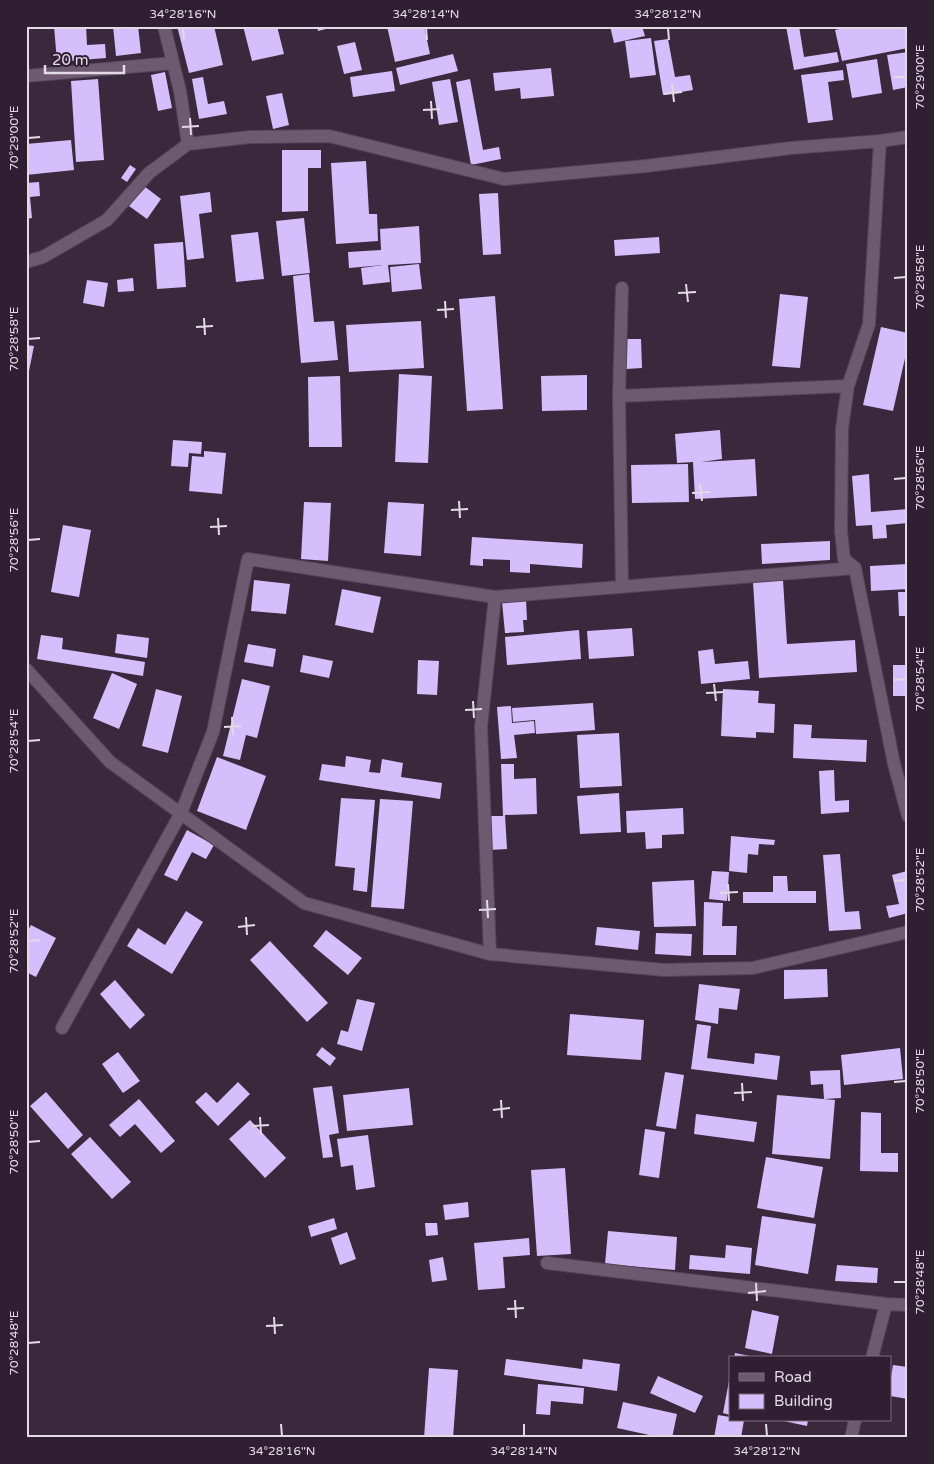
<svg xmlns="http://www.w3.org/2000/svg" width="934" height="1464" font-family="'Varela Round',sans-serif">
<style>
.building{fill:#d5befc}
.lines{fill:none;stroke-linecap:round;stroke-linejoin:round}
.minor-casing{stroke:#544556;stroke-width:14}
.minor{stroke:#6d5a70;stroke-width:12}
.ticks{fill:none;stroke:#e4dae6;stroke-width:2}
.neatline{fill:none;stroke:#e4dae6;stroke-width:2}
.ticks-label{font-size:12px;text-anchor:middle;fill:#e4dae6}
</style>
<rect width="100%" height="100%" fill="#3a293d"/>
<path class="building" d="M54,26H86L87,45L105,44L106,58L57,62Z
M113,26H138L141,53L116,56Z
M177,26H214L223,65L189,73Z
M243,26H277L284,54L252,61Z
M317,26H334V27L318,31Z
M387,26H424L430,54L395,62Z
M610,26H642L645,36L614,43Z
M786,26H799L804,57L837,52L839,62L794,70Z
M852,26H908V48L842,61L835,30Z
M651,38L656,75L630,78L625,41Z
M668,39L675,77L690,75L693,90L663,95L654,41Z
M355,42L362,70L344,74L337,46Z
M908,52V87L893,90L887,55Z
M453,54L458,71L400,85L396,68Z
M877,59L882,93L852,98L846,64Z
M551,68L554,96L521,99L520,88L495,91L493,73Z
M843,70L844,80L828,82L833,120L808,123L801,75Z
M392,71L395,91L353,97L350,77Z
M165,72L172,108L158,111L151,75Z
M203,77L208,104L224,101L227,114L199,119L192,79Z
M98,79L104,160L76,162L71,81Z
M450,79L458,122L439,125L432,82Z
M470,79L483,150L499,147L501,159L471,165L456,82Z
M282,93L289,125L273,129L266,96Z
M71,140L74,170L26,175V144Z
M282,150H321V168H308V211L282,212Z
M366,161L369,214H377L378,241L336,244L331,163Z
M130,165L136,169L127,182L121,178Z
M39,182L40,196L30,197L32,218L26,219V183Z
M144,186L161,199L147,219L129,206Z
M210,192L212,212L199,214L204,258L187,260L180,196Z
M498,193L501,254L483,255L479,194Z
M304,218L310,273L282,276L276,221Z
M419,226L421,263L388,265L390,282L363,285L361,268L383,265L349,268L348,252L381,250L380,229Z
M258,232L264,279L236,282L231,235Z
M659,237L660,253L615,256L614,240Z
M183,242L186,287L157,289L154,244Z
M419,264L422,289L392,292L390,267Z
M309,274L314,322L334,321L338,360L301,363L293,276Z
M133,278L134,291L118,292L117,280Z
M87,280L108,283L104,307L83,303Z
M780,294L808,297L800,368L772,366Z
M495,296L503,409L467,411L459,299Z
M421,321L424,368L349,372L346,325Z
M881,327L908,333V345L893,411L863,405Z
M625,339H641L642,368L626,369Z
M26,345L34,346L27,381H26Z
M399,374L432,376L428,463L395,462Z
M587,375V410L542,411L541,376Z
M340,376L342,447H309L308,377Z
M720,430L722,459L701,462L755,459L757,496L695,499L693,462L677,463L675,434Z
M173,440L202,442L201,454L189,453L188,467L171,466Z
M204,451L226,453L222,494L189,491L192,456L204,457Z
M688,464L689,502L632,503L631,465Z
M869,474L871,512L908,509V523L886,525L887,538L873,539L872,525L856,526L852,476Z
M304,502L331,503L328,561L301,559Z
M388,502L424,504L421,556L384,553Z
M63,525L91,530L79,597L51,592Z
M472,537L583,544L582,568L530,564V573L510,572V560L483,559V566L470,565Z
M830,541V560L762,564L761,544Z
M908,564V589L871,591L870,566Z
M254,580L290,584L286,614L251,611Z
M783,580L787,644L855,640L857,672L759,678L753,582Z
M342,589L381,597L373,633L335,625Z
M898,592H908V616H899Z
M526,600L527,620H523L524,632L505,633L502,602Z
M632,628L634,656L589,659L587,631Z
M579,630L581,659L507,665L505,637Z
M117,634L149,638L147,658L115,653Z
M41,635L63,638L62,649L145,662L143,676L37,659Z
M248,644L276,649L273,667L244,662Z
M713,649L715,664L748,661L750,679L701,684L698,651Z
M303,655L333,661L329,678L300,672Z
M418,660L439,661L437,695L417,694Z
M893,665H908V696H893Z
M112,673L137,684L119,729L93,718Z
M242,679L270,686L257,738L246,735L240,760L223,756Z
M156,689L182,696L168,753L142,746Z
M723,689L759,691L758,703L775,704L774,733L756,732V738L721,736Z
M593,703L595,730L536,734L535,720L513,722L512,708Z
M511,706L512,723L534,721L535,733L514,735L517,758L501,759L497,707Z
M794,724L812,725L811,738L867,740L866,762L793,758Z
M619,733L622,786L580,788L577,735Z
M346,756L371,760L369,772L380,773L382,759L403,763L401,777L442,783L440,799L319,780L322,764L345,767Z
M217,757L266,776L246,830L197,811Z
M501,764H514V779L536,778L537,814L505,815L507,849L490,850L488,816H503Z
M834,770L835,801L849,800V812L821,814L819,771Z
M619,793L621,832L580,834L577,796Z
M341,798L375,800L367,892L353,890L355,868L335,866Z
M380,799L413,801L404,909L371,907Z
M683,808L684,834L662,835V848L646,849L645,832L627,833L626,811Z
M187,830L214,845L206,859L192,852L177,881L164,875Z
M731,836L775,840L774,845L759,844L758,855L748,854L747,873L729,871Z
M840,854L845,912L859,911L861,929L829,931L823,855Z
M712,871L729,872L727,901L709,899Z
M907,871L908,913L889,918L886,906L899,904L892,875Z
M773,876H787L788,891H816V903H743V892H773Z
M694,880L696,926L654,927L652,882Z
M704,902L723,903L722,926H737L736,955H703Z
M186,911L203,922L172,974L127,946L138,928L165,945Z
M31,925L56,938L36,977L26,972V934Z
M597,927L640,931L638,950L595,945Z
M326,930L362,958L348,975L313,946Z
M656,933L692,934L691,956L655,954Z
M270,941L328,1003L307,1022L250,960Z
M827,969L828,997L784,999V970Z
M115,980L145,1015L130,1029L100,994Z
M699,984L740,989L737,1010L719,1008L718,1024L695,1020Z
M357,999L375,1003L362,1051L337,1044L341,1030L348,1032Z
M570,1014L644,1020L641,1060L567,1055Z
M697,1024L711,1026L707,1058L754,1064L755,1053L780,1056L777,1080L691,1069Z
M322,1047L336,1058L330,1066L316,1055Z
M900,1048L903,1079L844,1085L841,1055Z
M118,1052L140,1081L123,1093L102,1064Z
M840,1070L841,1098L824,1099L823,1084L811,1085L810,1071Z
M665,1072L684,1075L676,1129L656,1126Z
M238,1082L250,1094L218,1126L195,1102L206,1092L217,1103Z
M332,1086L339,1133L329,1135L333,1157L323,1158L313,1088Z
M409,1088L413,1125L347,1131L343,1095Z
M46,1092L83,1135L68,1149L30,1106Z
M777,1095L835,1100L830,1159L772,1154Z
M139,1099L175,1141L161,1153L135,1124L120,1137L109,1125Z
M861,1112L881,1113V1153H898V1172L860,1171Z
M696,1114L757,1122L754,1142L694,1134Z
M250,1120L286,1158L265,1178L229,1139Z
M645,1129L665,1132L659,1178L639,1175Z
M368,1135L375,1187L356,1190L353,1165L341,1167L337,1139Z
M90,1137L131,1182L112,1199L71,1154Z
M766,1157L823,1167L814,1218L757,1208Z
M565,1168L571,1254L537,1256L531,1170Z
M468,1202L469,1217L445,1220L443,1205Z
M762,1216L816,1224L808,1274L755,1265Z
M334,1218L337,1229L311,1237L308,1226Z
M425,1223H437L438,1235L426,1236Z
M608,1231L677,1237L675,1270L605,1264Z
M347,1232L356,1259L340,1265L331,1238Z
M529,1238L530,1255L503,1257L505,1288L478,1290L474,1243Z
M726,1245L752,1248L750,1274L689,1269L690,1255L725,1258Z
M443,1257L447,1280L432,1282L429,1260Z
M837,1265L878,1268L877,1283L835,1281Z
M752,1310L779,1316L772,1354L745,1348Z
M735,1353L755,1357V1358H734Z
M506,1359L582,1369L583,1359L620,1364L617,1391L504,1375Z
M893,1365L908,1367V1399L890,1396V1383Z
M429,1368L458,1370L453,1438H424Z
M658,1376L703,1396L695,1413L650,1393Z
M729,1381H730V1415L723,1413Z
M538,1384L584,1388L583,1404L551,1401L550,1415L536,1414Z
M623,1402L677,1414L672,1438H663L617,1428Z
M718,1415L730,1417V1420H744L741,1438H714Z
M779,1420H808L807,1426Z"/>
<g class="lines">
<defs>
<path id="minor" d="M164,26L180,91L188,144
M26,76L173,63
M880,141L869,324L848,386L842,428L841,531L844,559L855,568L894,764L908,816
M26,262L43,257L107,220L149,173L188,144L250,137L329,136L504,179L646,166L791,148L880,141L908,137
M622,288L619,396L622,586
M619,396L848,386
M26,669L110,762L304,903L490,954L664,970L753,968L908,932
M490,954L481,727L495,597
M62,1028L181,813L213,732L248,559L495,597L855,568
M547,1263L886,1304L908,1305
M872,1358L886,1304
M851,1438L855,1420"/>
</defs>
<use href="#minor" class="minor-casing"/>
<use href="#minor" class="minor"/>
</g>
<path class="ticks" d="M183,28L184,40M426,28L427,40M668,28L669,40M894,77H906M672,84L674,102M664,94L682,92M431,101L432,119M423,110L440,109M190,118L191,135M182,127L199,126M28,138L40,137M894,278L906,277M686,284L688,302M678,293L696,292M445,301L446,318M437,310L454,309M204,318L205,335M196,327L213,326M28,339L40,338M894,479L906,478M700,484L702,501M692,493L710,492M459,501L460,518M451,510L468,509M218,518L219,535M210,527L227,526M28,540L40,539M894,680L906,679M714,684L716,701M706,693L724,692M473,701L474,718M465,710L482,709M232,717L233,735M224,727L241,726M28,741L40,740M894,881L906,880M728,884L729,901M720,893L738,892M487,900L488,918M479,910L496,909M246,917L247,935M238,927L255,925M28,941L40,940M894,1082L906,1081M742,1083L743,1101M734,1093L752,1092M501,1100L502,1118M493,1110L510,1108M260,1117L261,1135M252,1126L269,1125M28,1142L40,1141M894,1282H906M756,1283L757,1301M748,1293L766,1291M515,1300L516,1318M507,1309L524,1308M274,1317L275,1334M266,1326L283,1325M28,1343L40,1342M281,1424L282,1436M524,1424V1436M766,1424L767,1436"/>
<rect width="934" height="1464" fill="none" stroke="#301f32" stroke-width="55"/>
<rect x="729" y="1356" width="162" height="65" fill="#301f32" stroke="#786a7a"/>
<rect x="739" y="1373" width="25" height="8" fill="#6d5a70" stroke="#786a7a"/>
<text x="774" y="1382" font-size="15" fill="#e4dae6">Road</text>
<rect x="739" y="1394" width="25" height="15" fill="#d5befc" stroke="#786a7a"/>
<text x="774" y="1406" font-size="15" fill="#e4dae6">Building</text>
<path d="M45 65v8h79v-8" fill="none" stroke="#e4dae6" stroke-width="2.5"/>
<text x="52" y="65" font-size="15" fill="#e4dae6" stroke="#301f32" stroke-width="4" paint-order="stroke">20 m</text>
<rect x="28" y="28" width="878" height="1408" class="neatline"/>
<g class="ticks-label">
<text x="183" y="18">34°28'16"N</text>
<text x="426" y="18">34°28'14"N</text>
<text x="668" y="18">34°28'12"N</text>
<text transform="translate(920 77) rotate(-90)" y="4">70°29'00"E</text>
<text transform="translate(14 138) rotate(-90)" y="4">70°29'00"E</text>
<text transform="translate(920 277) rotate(-90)" y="4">70°28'58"E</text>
<text transform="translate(14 339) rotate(-90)" y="4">70°28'58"E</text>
<text transform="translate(920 478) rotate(-90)" y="4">70°28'56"E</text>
<text transform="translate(14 540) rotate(-90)" y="4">70°28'56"E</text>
<text transform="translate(920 679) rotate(-90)" y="4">70°28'54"E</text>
<text transform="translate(14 741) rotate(-90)" y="4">70°28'54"E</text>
<text transform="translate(920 880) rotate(-90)" y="4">70°28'52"E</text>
<text transform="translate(14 941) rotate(-90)" y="4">70°28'52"E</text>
<text transform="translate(920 1081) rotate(-90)" y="4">70°28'50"E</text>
<text transform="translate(14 1142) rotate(-90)" y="4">70°28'50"E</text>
<text transform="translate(920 1282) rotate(-90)" y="4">70°28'48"E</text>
<text transform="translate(14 1343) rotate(-90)" y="4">70°28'48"E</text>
<text x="282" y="1455">34°28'16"N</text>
<text x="524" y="1455">34°28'14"N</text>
<text x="767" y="1455">34°28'12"N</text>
</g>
</svg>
